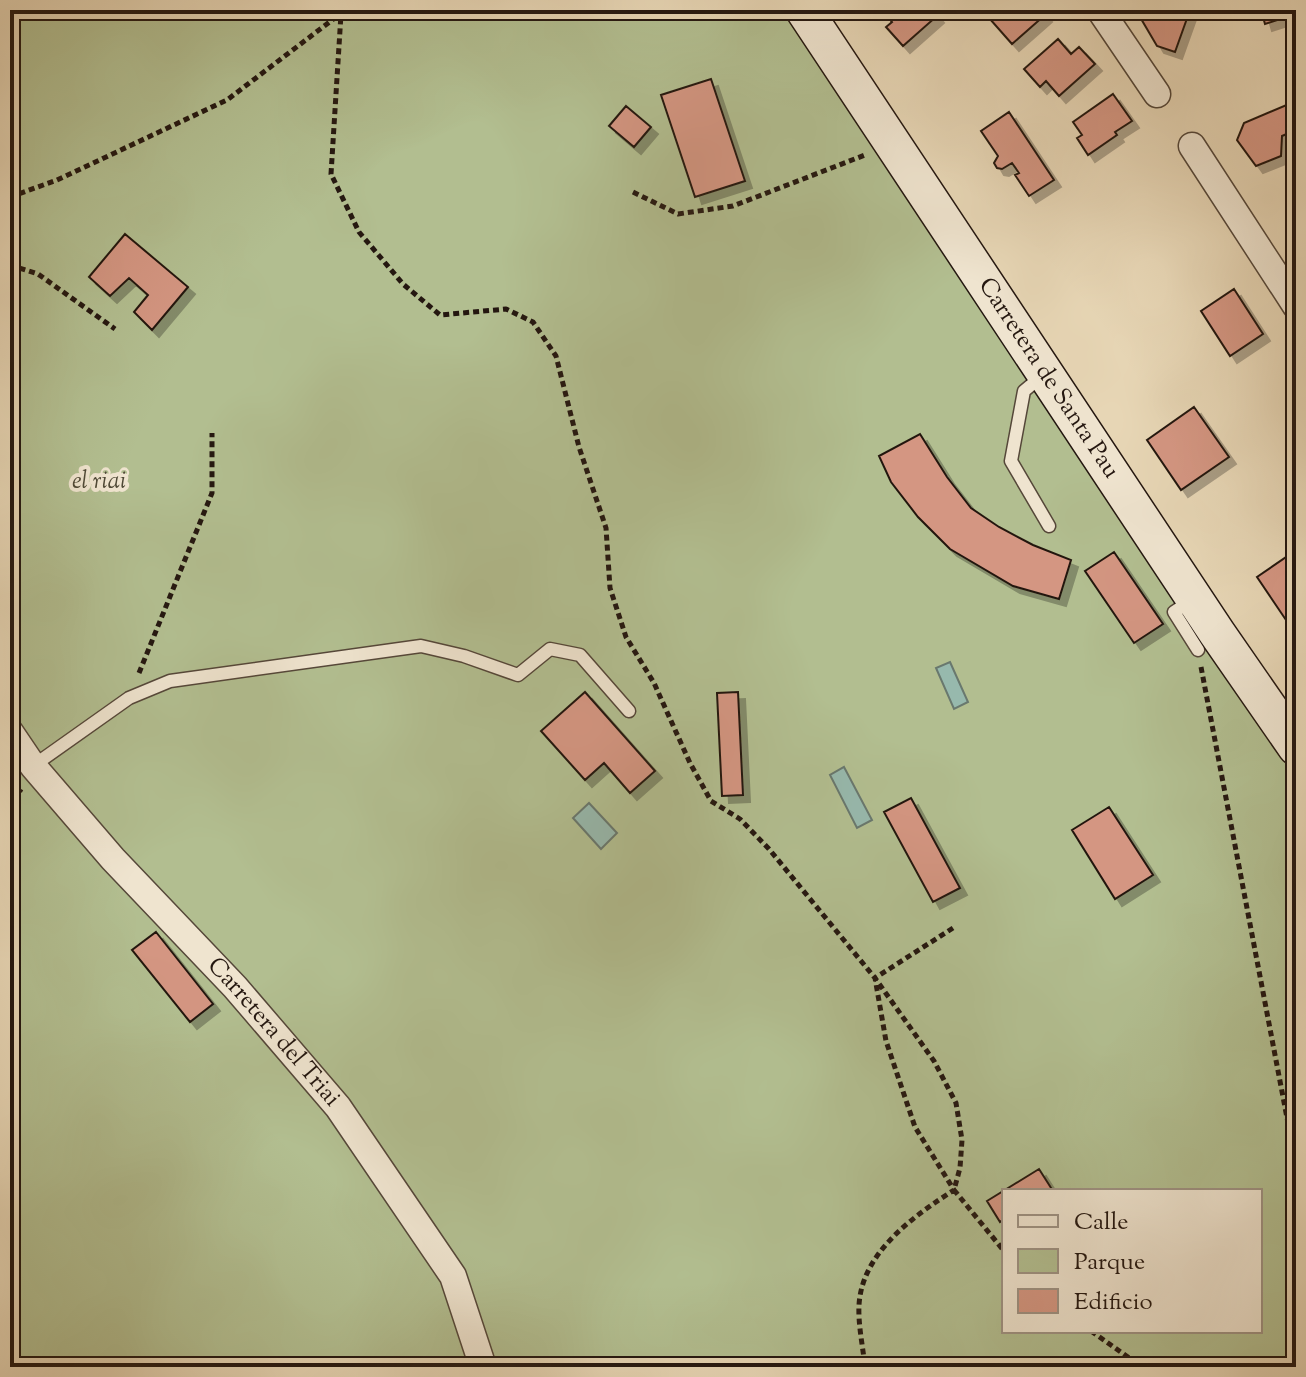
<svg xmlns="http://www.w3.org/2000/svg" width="1306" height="1377" font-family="'Sorts Mill Goudy',serif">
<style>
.green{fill:#b2be90;stroke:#6b6a50;stroke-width:2;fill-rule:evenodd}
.water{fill:#97b9ad;stroke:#69786e;stroke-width:2}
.building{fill:#d49682;stroke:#241710;stroke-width:2;filter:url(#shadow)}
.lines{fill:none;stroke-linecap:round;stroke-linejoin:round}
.lane-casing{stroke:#554739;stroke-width:15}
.street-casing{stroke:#554739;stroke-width:29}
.secondary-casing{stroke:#241710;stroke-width:39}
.path{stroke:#241710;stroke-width:5;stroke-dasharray:6 4;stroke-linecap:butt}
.lane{stroke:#efe4cf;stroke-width:12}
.street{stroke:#efe4cf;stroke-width:26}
.secondary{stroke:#efe4cf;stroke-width:36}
.labels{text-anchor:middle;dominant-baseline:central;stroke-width:8;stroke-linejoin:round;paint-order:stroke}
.street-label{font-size:24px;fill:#241710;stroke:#efe4cf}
.park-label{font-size:24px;font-style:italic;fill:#4f4936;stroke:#efe4cf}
</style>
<defs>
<filter id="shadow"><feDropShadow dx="7" dy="7" stdDeviation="0" flood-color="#0004"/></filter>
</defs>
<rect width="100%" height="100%" fill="#e7d6b5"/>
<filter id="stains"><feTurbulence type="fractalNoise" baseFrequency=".0025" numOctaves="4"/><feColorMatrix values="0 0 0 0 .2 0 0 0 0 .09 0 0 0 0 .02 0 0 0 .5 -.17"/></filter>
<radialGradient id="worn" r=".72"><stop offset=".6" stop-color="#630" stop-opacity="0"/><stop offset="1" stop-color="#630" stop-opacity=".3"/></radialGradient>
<path class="green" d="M10,10H784L1296,772V1367H10ZM1004,1191H1260V1331H1004Z"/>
<path class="water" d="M950,662L968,702L954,709L936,668Z
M844,767L872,820L857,828L830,775Z
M589,803L617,833L601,849L573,818Z"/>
<path class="building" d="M882,10H932L937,16L903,46L886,27L892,22Z
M982,10H1040L1045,15L1012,44Z
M1152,10H1190L1175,52L1157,46L1140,17Z
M1261,10H1296V14L1265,24Z
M1058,39L1071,54L1079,47L1095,64L1059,96L1046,81L1040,87L1024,69Z
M711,79L745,181L695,197L661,95Z
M1113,94L1132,121L1115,132L1117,135L1088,155L1077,138L1082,135L1073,122Z
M1296,101V130L1282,136L1281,156L1256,166L1237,140L1244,123Z
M626,106L651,127L634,147L609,126Z
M1009,112L1054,180L1029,196L1015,175L1019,173L1012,163L1002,169L997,168L994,163L998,156L981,131Z
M125,234L188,287L152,330L134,312L148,295L129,278L110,296L89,277Z
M1234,289L1263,334L1230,356L1201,311Z
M1194,407L1229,457L1181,490L1147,440Z
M920,434L947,477L971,508L999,527L1033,545L1071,560L1059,599L1013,586L950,549L918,517L891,482L879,456Z
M1295,551L1296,618L1288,623L1257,577Z
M1114,552L1163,624L1134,643L1085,571Z
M585,692L655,771L630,793L604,763L585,780L541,731Z
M738,692L743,795L722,796L717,693Z
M911,798L960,888L933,902L884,812Z
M1109,807L1153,875L1115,899L1072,830Z
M156,932L213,1004L190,1022L132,950Z
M1039,1169L1053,1191H1004V1219L1000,1222L987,1201Z"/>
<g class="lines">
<defs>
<path id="lane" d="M1042,376L1024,391L1011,461L1049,526
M1192,600L1174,612L1198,650
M33,766L129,698L170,681L421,646L464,656L518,675L550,649L580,655L629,711"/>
<g id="street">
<path d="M1100,10L1157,94"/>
<path d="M1192,146L1296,306"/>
<path id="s1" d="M10,732L33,766L113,859L235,987L338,1107L453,1276L483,1367"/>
</g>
<g id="secondary">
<path id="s2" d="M804,10L1217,633L1296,747"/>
</g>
</defs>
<use href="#lane" class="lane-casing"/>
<use href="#street" class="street-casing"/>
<use href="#secondary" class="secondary-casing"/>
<path class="path" d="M345,10L341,14L331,174L359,232L403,284L440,315L506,309L533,322L556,356L579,447L606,528L610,588L626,637L654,683L690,763L711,801L740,819L769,849L875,978L886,1041L915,1127L954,1190C914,1216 862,1252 859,1305C858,1325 863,1347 865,1367
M633,192L678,214L733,206L865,155
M10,197L57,180L227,100L340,14
M10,265L38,274L115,329
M1201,667L1296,1165
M139,673L212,493V433
M10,809L21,789
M953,928L875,978L934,1061L956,1103L962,1140L960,1168L954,1190L1004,1251
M1091,1331L1142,1367"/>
<use href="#lane" class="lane"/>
<use href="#street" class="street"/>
<use href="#secondary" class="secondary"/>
</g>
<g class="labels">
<g class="street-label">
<text stroke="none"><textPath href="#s2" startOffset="442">Carretera de Santa Pau</textPath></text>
<text stroke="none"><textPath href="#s1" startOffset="400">Carretera del Triai</textPath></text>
</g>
<g class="park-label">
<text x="99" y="482">el riai</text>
</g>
</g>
<rect width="1306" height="1377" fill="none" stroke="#e7d6b5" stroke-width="40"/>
<rect x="12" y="12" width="1282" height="1353" fill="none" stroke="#241710" stroke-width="4"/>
<rect x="20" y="20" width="1266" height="1337" fill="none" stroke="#241710" stroke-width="2"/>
<rect x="1002" y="1189" width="260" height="144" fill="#efe4cf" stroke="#9e9283" stroke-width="2"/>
<rect x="1018" y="1215" width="40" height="12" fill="#efe4cf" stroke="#9e9283" stroke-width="2"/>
<text x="1074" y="1229" font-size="24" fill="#241710">Calle</text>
<rect x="1018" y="1249" width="40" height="24" fill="#b2be90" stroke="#9e9283" stroke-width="2"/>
<text x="1074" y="1269" font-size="24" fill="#241710">Parque</text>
<rect x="1018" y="1289" width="40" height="24" fill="#d49682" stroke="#9e9283" stroke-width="2"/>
<text x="1074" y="1309" font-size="24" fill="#241710">Edificio</text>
<rect width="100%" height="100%" filter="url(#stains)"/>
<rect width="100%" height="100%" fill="url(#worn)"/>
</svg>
